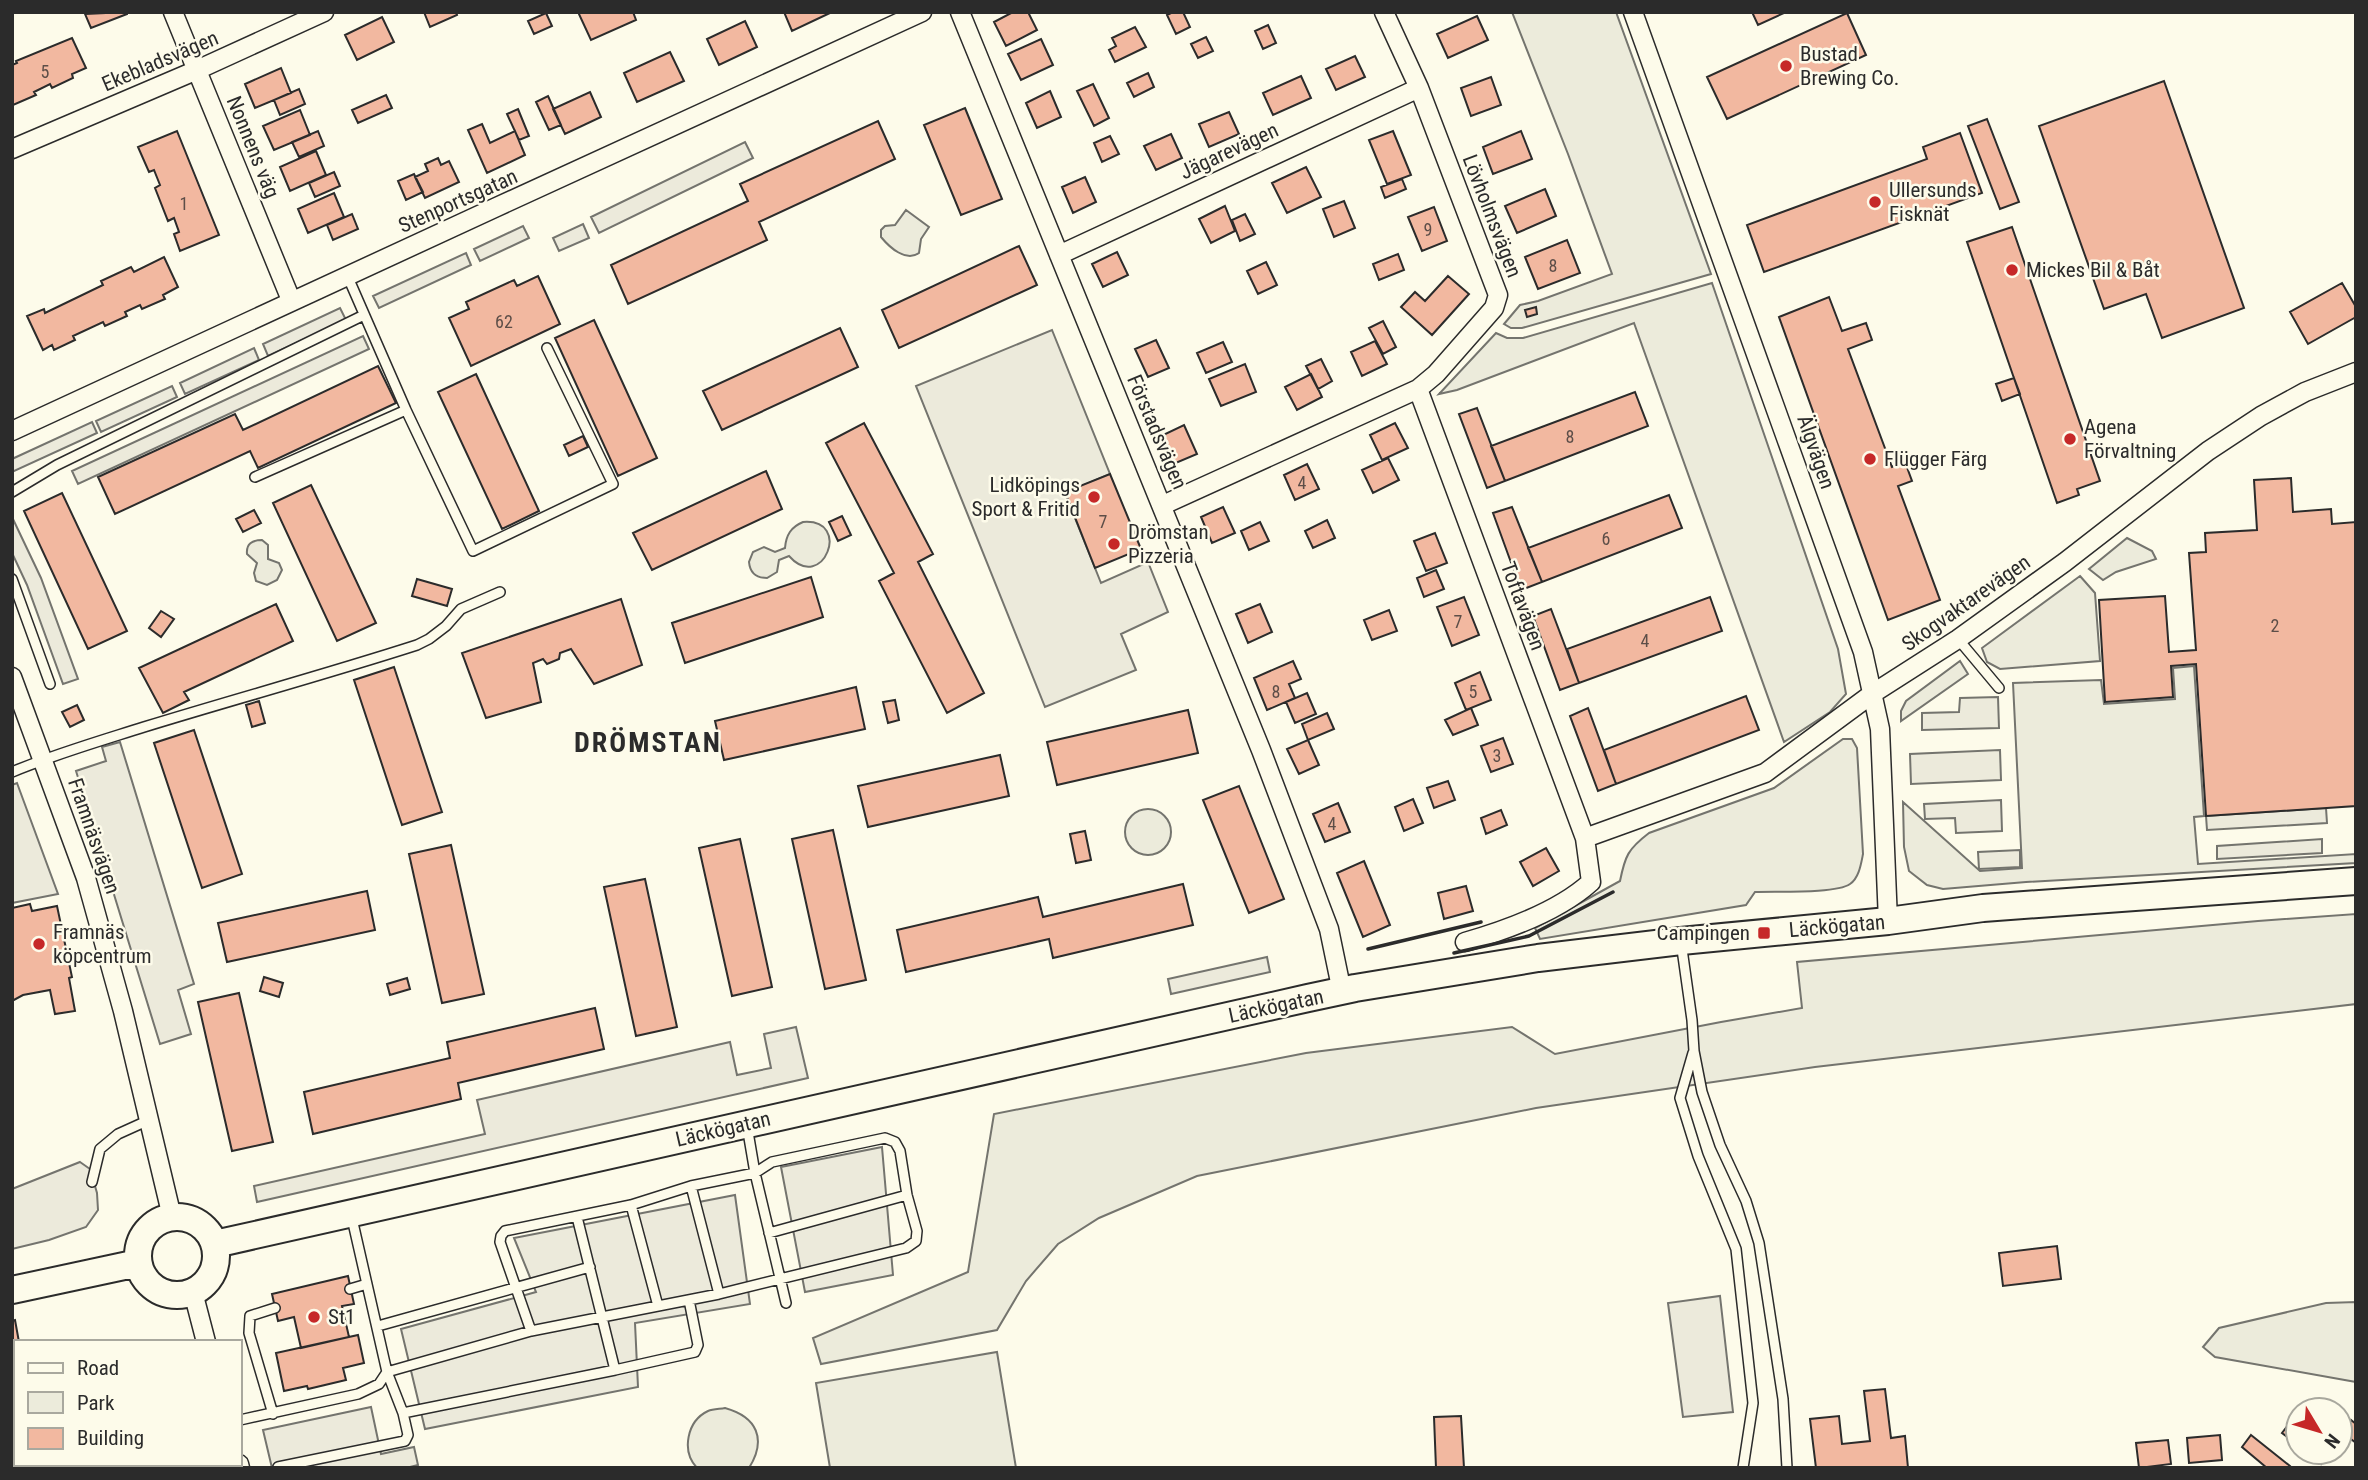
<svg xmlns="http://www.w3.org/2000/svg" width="2368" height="1480" font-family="'Roboto Condensed',sans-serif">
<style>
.green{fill:#ecebdb;stroke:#74746e;stroke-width:2}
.parking{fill:#eceadb;stroke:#74746e;stroke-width:2}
.building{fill:#f2b8a0;stroke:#2b2b2b;stroke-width:2}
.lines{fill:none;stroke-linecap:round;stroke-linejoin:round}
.lane-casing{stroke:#2b2b2b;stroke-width:12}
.street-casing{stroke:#2b2b2b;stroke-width:21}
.secondary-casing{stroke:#2b2b2b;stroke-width:30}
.lane{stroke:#fdfbea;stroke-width:9}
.street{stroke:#fdfbea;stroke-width:18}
.secondary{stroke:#fdfbea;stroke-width:26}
.wall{stroke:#2b2b2b;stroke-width:3.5}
.poi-dot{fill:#c62828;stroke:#fdfbea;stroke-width:2.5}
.labels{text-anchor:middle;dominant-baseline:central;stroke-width:5;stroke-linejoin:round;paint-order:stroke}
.number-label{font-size:18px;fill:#5d4e48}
.poi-label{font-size:21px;fill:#2b2b2b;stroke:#fdfbea;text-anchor:start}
.street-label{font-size:21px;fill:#2b2b2b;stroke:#fdfbea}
.district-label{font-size:28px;font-weight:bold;letter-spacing:2px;fill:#2b2b2b;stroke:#fdfbea}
</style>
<rect width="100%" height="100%" fill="#fdfbea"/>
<path class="green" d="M1512,12H1616L1711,274L1522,328H1511L1504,324L1520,305L1538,301L1612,274L1568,154Z
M906,210L929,227L921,239L919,253C906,262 890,248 881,237V230L885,226L895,225Z
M1712,283L1838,649L1846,694L1830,712L1784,742L1634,323L1457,390L1439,394L1496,333L1507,338H1523Z
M803,522C853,518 823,594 789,556L779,560L777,572L767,578C756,578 750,573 749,562L753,552L764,547L775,552L785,548C786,535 791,527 803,522Z
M2127,538L2152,551L2156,559L2116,572L2103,580L2089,569Z
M262,540L268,545V559L279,563L282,570L277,580L267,585L256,581L254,573L257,563L247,554C246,544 252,540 262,540Z
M2080,576L2095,593L2100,661L2000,669L1987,662L1982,648Z
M1960,661L1968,674L1901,721V711L1906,701Z
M2194,666L2204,816L2194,817L2198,864L2356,854V863L2026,882L1943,889L1927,885L1909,871L1904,847L1903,802L1980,871L2022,868L2013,683L2101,680L2104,704L2175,699L2173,668Z
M1843,739H1852L1857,748L1863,854C1861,864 1859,878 1850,884C1836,894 1775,891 1755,892L1746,905L1540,939L1535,928L1620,881C1625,856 1628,849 1649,833L1774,788Z
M1125 832a23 23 0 1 1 46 0a23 23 0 1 1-46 0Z
M2356,914V1004L1815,1067L1536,1108L1197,1176L1099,1218L1058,1244L1026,1281L997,1330L821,1364L813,1338L968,1272L994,1114L1306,1053L1512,1027L1555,1054L1721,1022L1802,1008L1797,962L2258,921Z
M2356,1302V1382L2215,1357L2203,1347L2219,1328L2326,1303Z
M997,1352L1016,1468H830L816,1383Z
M725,1408C757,1417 767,1439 749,1468H697C681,1451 687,1421 708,1411C713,1409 720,1409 725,1408Z"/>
<path class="parking" d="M745,142L753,158L599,233L591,217Z
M583,224L589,238L559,251L553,238Z
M523,226L529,238L480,261L474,249Z
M466,253L471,265L379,308L373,296Z
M340,308L346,320L268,356L263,344Z
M1052,330L1110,474L1065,493L1101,583L1148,562L1168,612L1121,634L1136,670L1045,707L916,386Z
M363,336L369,349L78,484L72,471Z
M254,348L259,360L185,394L180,383Z
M172,386L177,397L101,432L96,421Z
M92,422L97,433L12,472V459Z
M12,517L41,578L78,679L63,684L27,585L12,553Z
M1998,697L1999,728L1922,730V713L1959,712L1960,698Z
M120,742L194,984L178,990L191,1034L160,1044L76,771L106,761L102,747Z
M2000,750L2001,780L1911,784L1910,754Z
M17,783L58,894L12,903V785Z
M2001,800L2002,831L1956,833L1955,818L1925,819L1924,804Z
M2326,808L2327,823L2207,830L2206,816Z
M2322,839V853L2217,859V846Z
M2020,850V867L1979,869L1978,852Z
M1267,957L1270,972L1171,994L1168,979Z
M796,1027L808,1078L257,1202L254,1186L485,1134L477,1100L730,1042L737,1075L771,1068L764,1034Z
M882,1147L893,1275L805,1292L781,1167Z
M80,1162L90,1169L97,1193L98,1210L86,1227L49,1240L12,1249V1189Z
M735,1195L750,1304L635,1323L638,1387L425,1429L401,1329L536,1292L514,1238Z
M1720,1296L1733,1412L1683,1417L1668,1303Z
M371,1407L381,1454L414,1447L418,1465L406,1468H272L263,1430Z"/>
<path class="building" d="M127,12V14L91,28L85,14Z
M424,12H456L457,15L430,27Z
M578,12H633L636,20L591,40Z
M784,12H832L792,31Z
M1013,12H1028L1037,30L1006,46L994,22Z
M1173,12H1183L1190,27L1176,34L1167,15Z
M1752,12H1786L1758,25Z
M546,13L552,26L534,34L528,21Z
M1847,13L1866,55L1727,119L1707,77Z
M1477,16L1488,40L1448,58L1437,34Z
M382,17L394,42L357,60L345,35Z
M745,21L757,47L719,65L707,39Z
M1268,25L1276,43L1263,49L1255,31Z
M1135,27L1146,47L1115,62L1109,50L1116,46L1112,38Z
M1206,37L1213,51L1198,58L1191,44Z
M72,38L86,68L72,74L73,78L52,88L50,84L34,92L36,95L13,105L12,65L17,63L16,61Z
M1041,39L1053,65L1021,80L1008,54Z
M670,52L684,81L637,102L624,73Z
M1355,56L1365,77L1336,90L1326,69Z
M281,68L291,93L255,108L245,84Z
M1148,73L1154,87L1134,97L1127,83Z
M1301,76L1311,98L1273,115L1263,93Z
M1491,77L1501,105L1471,116L1461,88Z
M2164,81L2244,308L2162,338L2146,294L2104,309L2039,126Z
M1093,84L1109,118L1094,126L1077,91Z
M299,89L305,104L280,115L274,100Z
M1050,91L1061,117L1037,128L1026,103Z
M590,92L601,117L565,134L553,109Z
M386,95L392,108L358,123L352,110Z
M548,96L561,125L549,130L536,102Z
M965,108L1002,199L961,215L924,125Z
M518,109L529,136L519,140L507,114Z
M300,110L310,135L274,150L263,126Z
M1229,112L1239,134L1209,147L1199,124Z
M1987,119L2019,202L2000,209L1968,126Z
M878,121L895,159L759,222L767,240L628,304L611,265L748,201L740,184Z
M482,124L490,143L515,131L525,155L487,173L468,130Z
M177,131L219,235L180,251L174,234L179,232L174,218L168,221L155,188L160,185L154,170L149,172L138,147Z
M318,131L324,146L299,157L292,142Z
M1393,131L1411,175L1387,184L1369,140Z
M1521,131L1532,159L1493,174L1483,147Z
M1960,133L1982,193L1764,272L1747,225L1927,159L1923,147Z
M1171,134L1182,158L1156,170L1144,146Z
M1110,136L1119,154L1102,162L1094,143Z
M316,151L326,175L290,191L280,167Z
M438,158L441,165L449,161L459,182L425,198L415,177L428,171L425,164Z
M1306,167L1321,197L1287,213L1272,183Z
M334,172L340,186L315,197L309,183Z
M414,174L423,192L406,200L398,181Z
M1085,177L1096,202L1073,213L1062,187Z
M1402,179L1406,189L1385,198L1381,187Z
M1545,189L1556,216L1517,233L1505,206Z
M334,193L344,217L308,233L298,209Z
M1344,201L1355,228L1334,237L1323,209Z
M1225,206L1235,231L1211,243L1199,219Z
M1434,207L1447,241L1422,251L1408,217Z
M352,214L358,229L333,240L327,225Z
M1245,214L1255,234L1240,241L1232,220Z
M2012,227L2100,481L2077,489L2079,495L2057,503L1967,242Z
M1567,240L1580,273L1538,289L1525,257Z
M1019,246L1037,285L899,348L882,310Z
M1117,252L1128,275L1103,287L1092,264Z
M1398,254L1404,270L1379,280L1373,264Z
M164,257L178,287L163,295L165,299L142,309L140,305L125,312L127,316L105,326L103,322L73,336L75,340L54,350L52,345L43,350L27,316L44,309L45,313L103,285L101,281L131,267L134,272Z
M1266,262L1277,285L1258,294L1247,271Z
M538,276L560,324L471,366L449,318L469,309L466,302L514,280L517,286Z
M1448,276L1469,294L1432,335L1401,307L1415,292L1425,301Z
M2342,283L2356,307V317L2308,344L2290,312Z
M1829,297L1842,331L1866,323L1872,340L1848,349L1892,467L1905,462L1912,481L1898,486L1940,600L1888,620L1779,317Z
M1536,307L1537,314L1527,317L1525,310Z
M594,320L657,458L618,476L555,338Z
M1383,321L1396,347L1383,354L1369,328Z
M840,328L858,367L722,430L703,391Z
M1156,340L1169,368L1148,377L1135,349Z
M1375,341L1387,364L1362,376L1351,352Z
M1223,342L1232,362L1206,373L1197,353Z
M1321,359L1332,381L1318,389L1306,366Z
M1245,364L1256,392L1221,406L1209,379Z
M378,366L396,403L258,468L250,451L115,514L98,477L235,414L243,430Z
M476,374L539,511L502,529L438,392Z
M1311,374L1322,397L1297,410L1285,387Z
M2014,378L2020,394L2002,401L1996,384Z
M1635,392L1648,426L1505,481L1491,446Z
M1477,408L1505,481L1487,488L1459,414Z
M864,423L933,554L918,562L984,693L947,713L879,581L894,573L826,443Z
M1395,423L1408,448L1382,460L1370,435Z
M1184,425L1197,454L1171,465L1159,437Z
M583,436L588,447L569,456L564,445Z
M1388,458L1399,480L1373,493L1362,470Z
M1307,464L1319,489L1295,500L1284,475Z
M766,471L782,509L652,570L633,533Z
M1110,474L1141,549L1095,568L1065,492Z
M2291,478L2293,512L2331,509L2332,524L2356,522V806L2206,816L2196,664L2171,666L2173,697L2105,702L2099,600L2165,596L2169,652L2196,650L2189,553L2206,552L2205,533L2257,530L2254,480Z
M311,485L376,623L337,641L273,503Z
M62,493L127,631L88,649L24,511Z
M1669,495L1682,528L1542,582L1528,548Z
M1223,507L1235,533L1212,543L1201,517Z
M1512,507L1542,582L1521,590L1493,513Z
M254,510L261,523L243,532L236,519Z
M842,516L851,535L838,541L829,522Z
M1327,520L1335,538L1313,548L1305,531Z
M1260,522L1269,541L1249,550L1241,531Z
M1435,533L1447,563L1426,571L1414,541Z
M1436,570L1444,589L1424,597L1417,578Z
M811,577L823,617L685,663L672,623Z
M417,579L452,589L447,606L412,596Z
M1464,597L1479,635L1452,646L1437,607Z
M1710,597L1722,631L1579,683L1567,649Z
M621,599L642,665L594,684L571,649L560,653L559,659L547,664L543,659L533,663L541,702L486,718L462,653Z
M276,604L293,641L184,692L189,700L163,713L139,668Z
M1260,604L1272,632L1248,643L1236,614Z
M1551,609L1579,683L1560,690L1533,616Z
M1389,610L1397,631L1372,640L1364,620Z
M161,611L174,619L161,637L149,628Z
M1293,661L1301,679L1289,684L1295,698L1267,710L1254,678Z
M394,667L442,812L402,825L354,680Z
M1480,672L1491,700L1466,710L1455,683Z
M856,687L865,729L724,760L715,721Z
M1307,693L1316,714L1295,723L1286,702Z
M1746,696L1759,730L1616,784L1604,750Z
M895,700L899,720L888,723L883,702Z
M259,701L265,723L252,727L246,705Z
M77,705L84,720L70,727L62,712Z
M1471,708L1478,725L1453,735L1445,720Z
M1588,708L1616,784L1598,791L1570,716Z
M1188,710L1198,753L1057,785L1047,742Z
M1327,713L1334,729L1308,740L1302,724Z
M194,730L242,874L202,888L154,743Z
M1503,738L1513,764L1491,772L1481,746Z
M1308,740L1319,765L1299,774L1287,749Z
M1000,755L1009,796L868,827L858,786Z
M1448,781L1455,800L1434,808L1427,788Z
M1239,786L1284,899L1249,913L1203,800Z
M1413,799L1423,823L1404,831L1395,807Z
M1338,803L1350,832L1325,842L1313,814Z
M1501,810L1507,825L1486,834L1481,818Z
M833,830L866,980L825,989L792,839Z
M1085,831L1091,860L1076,863L1070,834Z
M740,839L772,987L732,996L699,848Z
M451,845L484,994L442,1003L409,854Z
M1546,848L1559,871L1533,886L1520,862Z
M1364,861L1390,925L1363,937L1337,873Z
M645,879L677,1027L636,1036L604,887Z
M1183,884L1193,925L1053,958L1049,939L906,972L897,930L1038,897L1043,917Z
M1466,886L1473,911L1444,919L1438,893Z
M367,891L375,930L227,962L218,923Z
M30,904L32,911L57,906L72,977L69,978L75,1011L55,1014L50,990L23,995L12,1001V908Z
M264,977L283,983L279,997L260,991Z
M407,978L410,989L390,995L387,984Z
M239,993L273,1142L232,1151L198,1002Z
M595,1008L604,1049L458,1083L461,1099L313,1134L304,1092L450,1058L447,1042Z
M2057,1246L2061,1279L2003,1286L1999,1253Z
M348,1276L354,1304L342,1306L349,1337L301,1348L294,1317L278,1321L272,1294Z
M15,1320L19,1342H16V1348H12V1321Z
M358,1335L364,1363L343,1368L346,1380L308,1389L307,1386L284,1391L276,1353Z
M1885,1389L1891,1438L1905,1436L1908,1468H1816L1810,1419L1839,1416L1842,1444L1870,1441L1864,1391Z
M1461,1416L1464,1468H1436L1434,1417Z
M2292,1420L2298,1425V1445L2282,1433Z
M2351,1420L2356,1424V1443L2342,1432Z
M2220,1435L2222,1460L2189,1463L2187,1438Z
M2251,1435L2290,1466L2289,1468H2267L2242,1447Z
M2168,1440L2171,1464L2139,1468L2136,1443Z
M2307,1452H2331L2321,1464Z"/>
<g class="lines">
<defs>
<path id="lane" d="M347,275L406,410L473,551L613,484L547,348
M255,477L406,410
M12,492L57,465L364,315
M12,579L50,684
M1958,639L1999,688
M12,772C55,754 100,741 144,727C235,699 327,674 417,645L429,639L446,626L461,609L500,592
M1681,942L1692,1020L1694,1051L1702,1092L1720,1145L1746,1201L1759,1243L1783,1399L1787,1468
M1693,1053L1680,1098L1698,1156L1736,1249L1753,1403L1743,1468
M747,1126L755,1173L786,1303
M92,1182L100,1149L118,1134L149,1120
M691,1186L719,1294
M631,1205L658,1306
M577,1217L615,1370L695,1352L698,1345L689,1300
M769,1233L907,1195
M350,1289L367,1284
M378,1326L590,1267
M403,1413L387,1372L531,1331L719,1294L906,1248L916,1241L917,1231L907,1195L900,1151L895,1142L885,1138L772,1162L755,1173L691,1186L631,1205L505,1231L501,1236L500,1242L531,1331
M273,1414L249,1333L250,1316L275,1308
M240,1420L358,1394L379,1384L387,1372L351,1214
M278,1467L405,1441L408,1435L403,1413L615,1370"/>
<path id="street" d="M173,12L291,300
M960,12L1261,750L1329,929L1342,992
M1633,12L1863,652L1880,729L1888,921
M12,149L197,70L324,12
M1059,255L1419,88
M1418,389L1585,838L1591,882C1559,911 1507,930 1465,942
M12,431C314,289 619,152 922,12
M1163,505L1418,389L1436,374L1494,308L1498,295L1419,88L1384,12
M12,677L86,878L123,1011L172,1217
M1585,838L1765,773L1872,694L1958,639L2065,562L2208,451L2261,416L2305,392L2356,372
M193,1292L206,1342
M239,1464L240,1468"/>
<path id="secondary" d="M138 1256a39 39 0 1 1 78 0a39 39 0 1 1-78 0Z
M215,1244L1308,998L1355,988L1538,958L1681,941L1888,921L1983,908L2356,881
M12,1290L138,1263"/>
</defs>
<use href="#lane" class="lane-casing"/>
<use href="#street" class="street-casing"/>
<use href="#secondary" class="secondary-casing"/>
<use href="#lane" class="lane"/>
<use href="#street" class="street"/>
<use href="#secondary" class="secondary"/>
<path class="wall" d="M1368,949L1481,922
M1454,953L1529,936L1613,892"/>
</g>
<g class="poi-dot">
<circle cx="1786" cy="66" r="7"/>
<circle cx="1875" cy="202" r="7"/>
<circle cx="2012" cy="270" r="7"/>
<circle cx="2070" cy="439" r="7"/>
<circle cx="1870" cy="459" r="7"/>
<circle cx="1094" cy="497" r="7"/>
<circle cx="1114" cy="544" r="7"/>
<rect x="1757" y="926" width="14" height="14" rx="3.5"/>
<circle cx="39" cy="944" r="7"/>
<circle cx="314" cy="1317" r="7"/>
</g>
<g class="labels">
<g class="number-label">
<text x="45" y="71">5</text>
<text x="184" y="203">1</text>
<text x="1428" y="229">9</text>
<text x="1553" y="265">8</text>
<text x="504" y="321">62</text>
<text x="1570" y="436">8</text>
<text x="1302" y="482">4</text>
<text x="1103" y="521">7</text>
<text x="1606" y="538">6</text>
<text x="1458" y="621">7</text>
<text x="2275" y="625">2</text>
<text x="1645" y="640">4</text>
<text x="1276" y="691">8</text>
<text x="1473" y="691">5</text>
<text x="1497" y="755">3</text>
<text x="1332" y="823">4</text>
</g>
<g class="poi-label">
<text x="1800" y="54">Bustad<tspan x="1800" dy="24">Brewing Co.</tspan></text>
<text x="1889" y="190">Ullersunds<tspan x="1889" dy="24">Fisknät</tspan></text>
<text x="2026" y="270">Mickes Bil &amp; Båt</text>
<text x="2084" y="427">Agena<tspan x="2084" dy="24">Förvaltning</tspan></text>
<text x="1884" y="459">Flügger Färg</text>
<text x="1080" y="485" text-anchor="end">Lidköpings<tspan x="1080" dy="24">Sport &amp; Fritid</tspan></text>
<text x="1128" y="532">Drömstan<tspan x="1128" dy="24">Pizzeria</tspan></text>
<text x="53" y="932">Framnäs<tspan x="53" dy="24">köpcentrum</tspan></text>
<text x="1750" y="933" text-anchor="end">Campingen</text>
<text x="328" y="1317">St1</text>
</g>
<g class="street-label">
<text transform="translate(160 61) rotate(-23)">Ekebladsvägen</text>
<text transform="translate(253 147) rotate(68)">Nonnens väg</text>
<text transform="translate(1229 151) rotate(-25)">Jägarevägen</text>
<text transform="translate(458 201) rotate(-24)">Stenportsgatan</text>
<text transform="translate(1492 216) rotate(69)">Lövholmsvägen</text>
<text transform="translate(1157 432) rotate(67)">Förstadsvägen</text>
<text transform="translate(1816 452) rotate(71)">Älgvägen</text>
<text transform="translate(1966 603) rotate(-35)">Skogvaktarevägen</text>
<text transform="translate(1523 606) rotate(70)">Toftavägen</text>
<text transform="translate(94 836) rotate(71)">Framnäsvägen</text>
<text transform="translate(1837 926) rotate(-5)">Läckögatan</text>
<text transform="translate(1276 1006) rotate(-12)">Läckögatan</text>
<text transform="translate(723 1129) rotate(-13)">Läckögatan</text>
</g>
<g class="district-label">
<text x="648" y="742">DRÖMSTAN</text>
</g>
</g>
<rect width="2368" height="1480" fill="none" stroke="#2b2b2b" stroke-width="28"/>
<rect x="14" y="1340" width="228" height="126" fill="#fdfbea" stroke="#a9a89e" stroke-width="2"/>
<rect x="28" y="1363" width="35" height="10" fill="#fdfbea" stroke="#a9a89e" stroke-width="2"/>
<text x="77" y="1375" font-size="21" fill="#2b2b2b">Road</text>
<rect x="28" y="1392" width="35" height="21" fill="#ecebdb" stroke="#a9a89e" stroke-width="2"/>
<text x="77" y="1410" font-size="21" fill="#2b2b2b">Park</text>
<rect x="28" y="1428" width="35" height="21" fill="#f2b8a0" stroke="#a9a89e" stroke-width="2"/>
<text x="77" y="1445" font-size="21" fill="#2b2b2b">Building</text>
<g transform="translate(2319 1431) rotate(128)"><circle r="33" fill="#fdfbea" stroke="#a9a89e" stroke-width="2"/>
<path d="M0-5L12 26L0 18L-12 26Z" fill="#c62828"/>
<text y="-10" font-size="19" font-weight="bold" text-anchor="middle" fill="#2b2b2b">N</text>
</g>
</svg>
